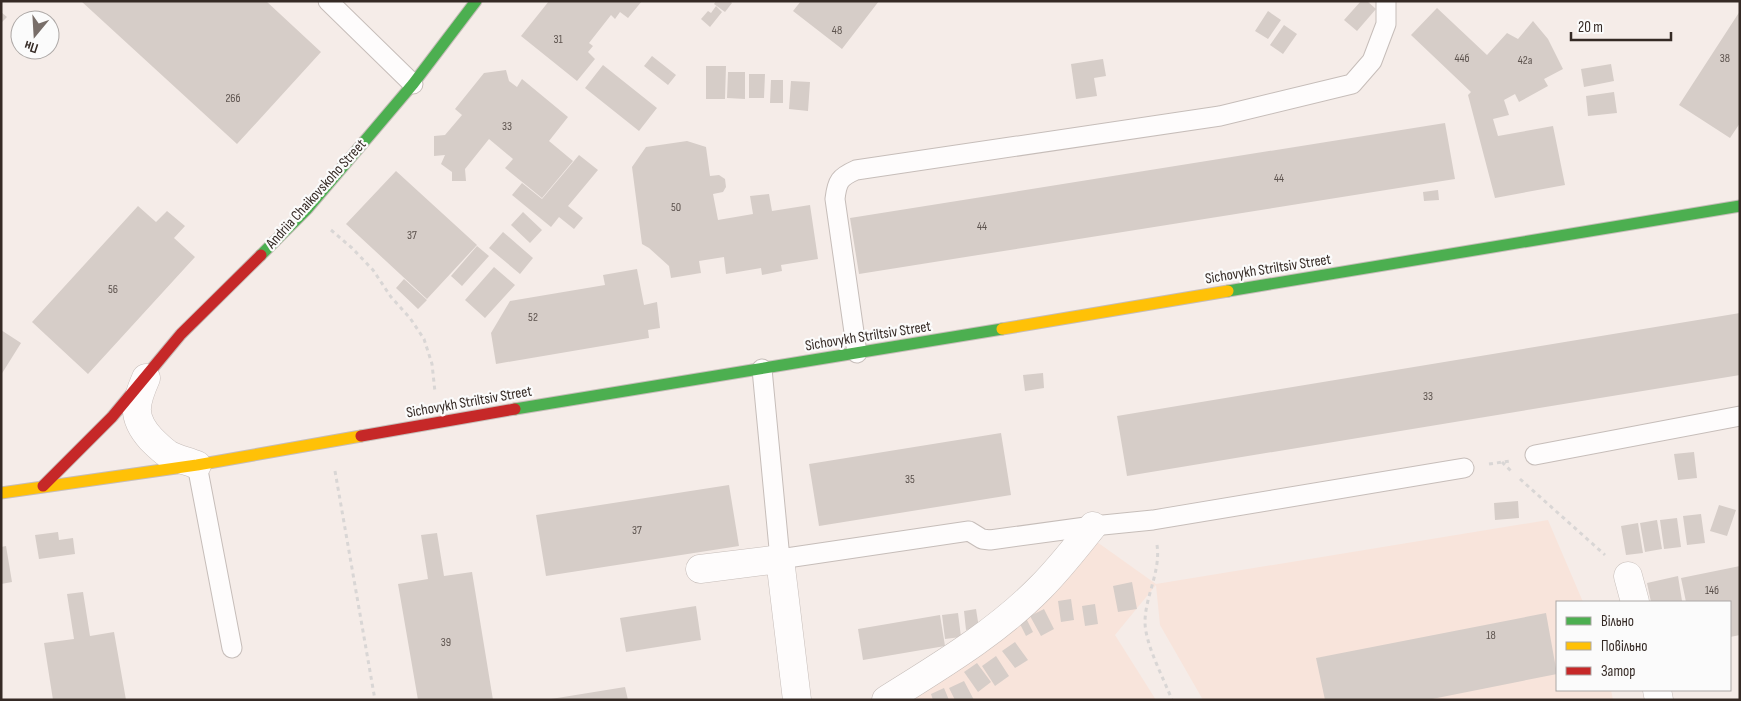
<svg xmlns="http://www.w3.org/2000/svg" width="1741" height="701" font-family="'Sofia Sans Condensed',sans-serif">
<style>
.built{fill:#f8e4db}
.building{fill:#d6cdc8}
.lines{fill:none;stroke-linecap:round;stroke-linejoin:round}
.lane-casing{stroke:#c6bdb9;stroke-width:21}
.street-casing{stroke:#c6bdb9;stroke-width:29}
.fast-casing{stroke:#c6bdb9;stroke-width:13}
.slow-casing{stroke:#c6bdb9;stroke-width:13}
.jam-casing{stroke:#c6bdb9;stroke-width:13}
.path{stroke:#d9d6d5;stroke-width:3;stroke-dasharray:4 4;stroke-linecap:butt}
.lane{stroke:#fefcfc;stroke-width:19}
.street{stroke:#fefcfc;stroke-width:28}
.fast{stroke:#4caf50;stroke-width:11}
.slow{stroke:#ffc107;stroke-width:11}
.jam{stroke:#c62828;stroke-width:11}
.labels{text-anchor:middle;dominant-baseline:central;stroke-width:4.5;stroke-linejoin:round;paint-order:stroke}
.number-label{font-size:12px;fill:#5d534e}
.street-label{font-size:15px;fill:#352a25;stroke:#fbfbfb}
</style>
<rect width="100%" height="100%" fill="#f5ece8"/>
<path class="built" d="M1548,520L1583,602H1557V690H1611L1613,700H1203L1160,625L1156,585L1115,635L1156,700H890L1097,542L1156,584Z"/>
<path class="building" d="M81,1H266L321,52L237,144Z
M549,1H642L628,18L620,12L615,19L611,15L589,43L593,46L588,52L595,59L577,81L521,36Z
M716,1H730L732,3L725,12L714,4Z
M801,1H879L842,49L793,11Z
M1361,1H1367L1376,9L1357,31L1344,20Z
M716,6L722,12L710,27L701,19L708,11L711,13Z
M1437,8L1487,55L1507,33L1518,39L1533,21L1548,39L1563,69L1544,79L1548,86L1519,102L1515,94L1504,100L1509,115L1493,119L1498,136L1553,126L1565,185L1495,198L1468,95L1471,92L1411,35Z
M1268,11L1281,20L1268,39L1255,31Z
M1740,11V123L1730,138L1679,105Z
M1,12L7,17L1,23Z
M1284,25L1297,34L1283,54L1270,45Z
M652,56L676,75L668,85L644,66Z
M1103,59L1106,76L1094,78L1097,96L1076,99L1071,64Z
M1611,64L1614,81L1584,87L1581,69Z
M603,65L657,108L639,131L585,88Z
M706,66H726L725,99H706Z
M506,70L509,81L517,87L522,79L568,117L549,141L573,161L542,198L505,168L513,159L489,139L465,169L466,181H452V172L441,164L445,155L434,156V136L445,135L462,115L455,109L484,73Z
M728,72H745V99L727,98Z
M749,74H765L764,98H749Z
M771,80H783V103H770Z
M791,81L810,82L808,111L789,109Z
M1614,92L1617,113L1588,116L1586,96Z
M1445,123L1455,179L859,274L850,218Z
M687,141L706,147L710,176L719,175L725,179L726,187L723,192L713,194L718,220L753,214L750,196L769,194L772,211L810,205L818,259L781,265L782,271L762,275L761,268L726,274L724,257L699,261L701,273L671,278L669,266L649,248L642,244L632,167L646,147Z
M579,155L598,170L568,206L583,218L574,229L559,217L551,227L512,195L522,183L542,199Z
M396,171L477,245L427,299L346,224Z
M1438,190L1439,200L1424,201L1423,192Z
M138,206L156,222L167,211L185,226L174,238L195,257L88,374L32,322Z
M523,212L542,230L530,243L511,225Z
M503,232L533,258L520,274L489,248Z
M477,246L489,256L462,286L451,276Z
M494,267L515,285L485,318L465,300Z
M637,269L644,305L657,302L660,328L648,330L649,338L496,364L491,333L510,301L605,285L603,275Z
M404,279L427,300L418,309L396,288Z
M1740,313V375L1127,476L1117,416Z
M1,330L21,343L1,375Z
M1043,373L1044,388L1025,391L1023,375Z
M1001,433L1011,495L819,526L809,464Z
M1694,452L1697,478L1678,480L1674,454Z
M729,485L739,546L546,576L536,515Z
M1518,501L1519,518L1495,520L1494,503Z
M1719,505L1736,510L1727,536L1710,531Z
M1701,514L1705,543L1687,545L1683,516Z
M1677,518L1681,547L1664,549L1660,520Z
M1657,520L1662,549L1645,552L1640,523Z
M1638,523L1643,553L1626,555L1621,526Z
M58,532L59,540L73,538L75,554L39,559L35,535Z
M437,533L444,576L472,572L493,700H418L398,584L428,579L421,535Z
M6,546L12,582L1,584V547Z
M1740,566V635L1730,637V602H1686L1681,578Z
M1678,576L1682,601L1651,602L1647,583Z
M1132,582L1137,609L1118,612L1113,586Z
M83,592L90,636L114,632L126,700H53L44,643L74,639L67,594Z
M1071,599L1074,620L1061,622L1058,601Z
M1095,604L1098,624L1085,626L1082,606Z
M696,606L701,640L626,652L620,618Z
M976,609L979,628L966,630L964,611Z
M1044,609L1054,629L1041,636L1030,616Z
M958,613L961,637L945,639L942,615Z
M1546,613L1557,674L1427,700H1325L1316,658Z
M940,615L945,646L863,660L858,629Z
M1025,616L1033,632L1026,636L1018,620Z
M1015,642L1028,660L1015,668L1002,651Z
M996,656L1009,676L995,686L982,666Z
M977,663L991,682L978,692L964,672Z
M964,681L974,700H955L949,688Z
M625,687L628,700H551V699Z
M944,688L949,700H933L931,694Z"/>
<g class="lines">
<defs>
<path id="lane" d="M328,1L413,84
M857,353L835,199C837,181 840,177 856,170L1220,116L1352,84L1372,61L1386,24V1
M762,369L780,559L969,531L982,539L990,540L1093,526L1153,520L1464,468
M1535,455L1740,416
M197,465L232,648"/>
<path id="street" d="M146,378C135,403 131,417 151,439C156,444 162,450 168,454C176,459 188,461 197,465
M700,569L780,559L797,700
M1628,576L1635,602
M1657,690L1659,700
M886,700C940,666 996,633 1041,587C1060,568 1076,547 1093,526"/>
<path id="fast" d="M261,255L307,209L413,84L476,1
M1228,291L1740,206
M515,409L1002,329"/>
<path id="slow" d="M1002,329L1228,291
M1,493L197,465L361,436"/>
<path id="jam" d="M361,436L515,409
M43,486L112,417L181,334L261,255"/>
</defs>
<use href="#lane" class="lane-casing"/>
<use href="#street" class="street-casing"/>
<use href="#fast" class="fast-casing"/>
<use href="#slow" class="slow-casing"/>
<use href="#jam" class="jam-casing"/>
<path class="path" d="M331,230L352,248L373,270L391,297L410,318L424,339L432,364L435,392
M1502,462L1512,472
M1489,464L1510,461
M335,471L375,700
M1520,479L1605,555
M1157,545C1161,571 1145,597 1145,622C1145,644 1164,679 1172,700"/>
<use href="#lane" class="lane"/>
<use href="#street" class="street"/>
<use href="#fast" class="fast"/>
<use href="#slow" class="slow"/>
<use href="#jam" class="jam"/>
</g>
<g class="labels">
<g class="number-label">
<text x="837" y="30">48</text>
<text x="558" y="39">31</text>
<text x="1462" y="58">44б</text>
<text x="1725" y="58">38</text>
<text x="1525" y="60">42а</text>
<text x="233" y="98">26б</text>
<text x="507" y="126">33</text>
<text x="1279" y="178">44</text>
<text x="676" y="207">50</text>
<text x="982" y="226">44</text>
<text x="412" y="235">37</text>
<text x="113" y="289">56</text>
<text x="533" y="317">52</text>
<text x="1428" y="396">33</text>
<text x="910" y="479">35</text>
<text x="637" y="530">37</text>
<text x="1712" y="590">14б</text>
<text x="1491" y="635">18</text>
<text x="446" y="642">39</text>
</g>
<g class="street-label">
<text transform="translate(316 194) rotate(-48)">Andriia Chaikovskoho Street</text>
<text transform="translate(1268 269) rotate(-9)">Sichovykh Striltsiv Street</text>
<text transform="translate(868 336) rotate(-9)">Sichovykh Striltsiv Street</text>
<text transform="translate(469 402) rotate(-10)">Sichovykh Striltsiv Street</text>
</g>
</g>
<rect width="1741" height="701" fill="none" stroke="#352a25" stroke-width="5"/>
<rect x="1556" y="601" width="175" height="90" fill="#fbfbfb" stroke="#aca7a5"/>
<rect x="1566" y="617" width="25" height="8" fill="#4caf50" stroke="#aca7a5"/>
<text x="1601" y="626" font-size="15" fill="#352a25">Вільно</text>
<rect x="1566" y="642" width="25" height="8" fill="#ffc107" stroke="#aca7a5"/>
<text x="1601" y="651" font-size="15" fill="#352a25">Повільно</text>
<rect x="1566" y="667" width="25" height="8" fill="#c62828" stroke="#aca7a5"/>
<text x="1601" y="676" font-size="15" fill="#352a25">Затор</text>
<g transform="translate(35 35) rotate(198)"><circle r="24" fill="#fbfbfb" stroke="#aca7a5"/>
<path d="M0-4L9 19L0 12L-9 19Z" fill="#786e69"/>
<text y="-8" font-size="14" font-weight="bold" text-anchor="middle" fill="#352a25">Пн</text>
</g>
<path d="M1571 32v8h100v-8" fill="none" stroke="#352a25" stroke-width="2.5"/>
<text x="1578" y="32" font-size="15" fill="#352a25" stroke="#fbfbfb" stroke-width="4" paint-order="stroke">20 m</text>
</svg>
